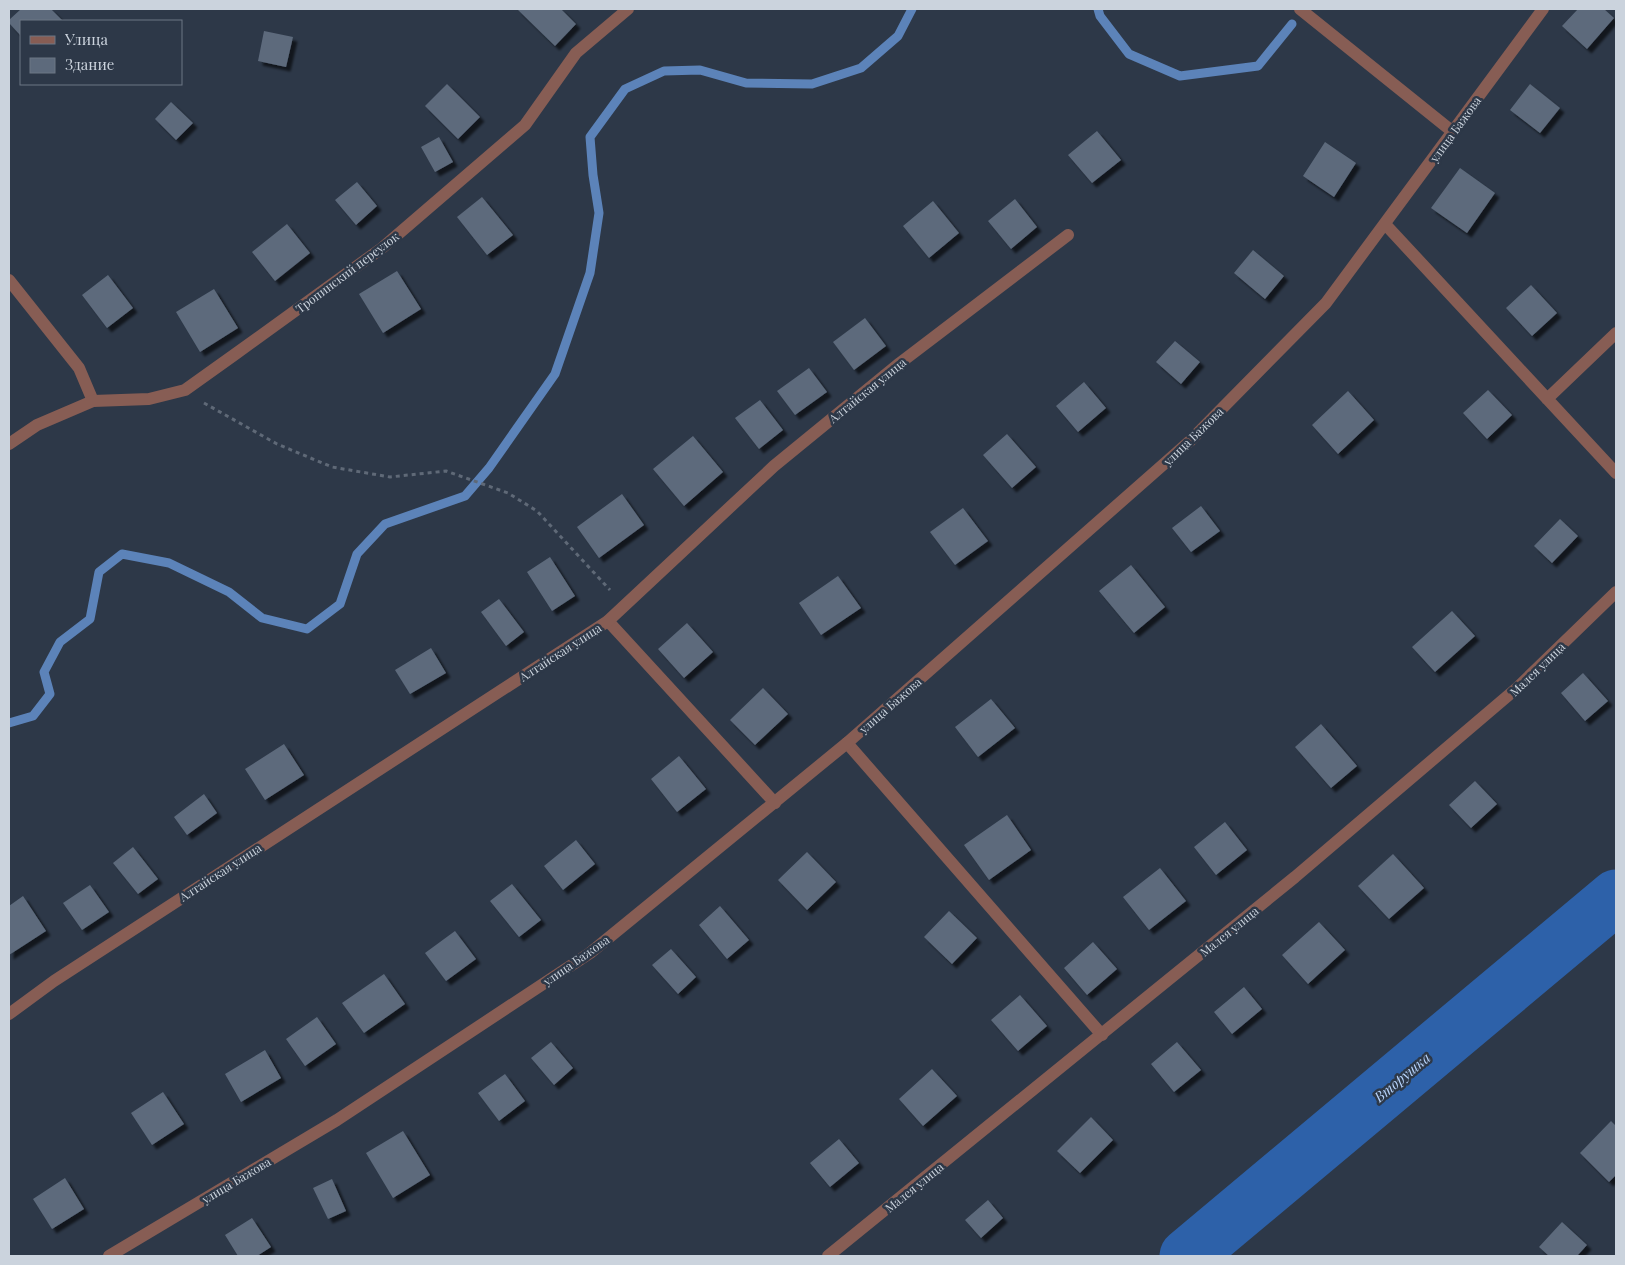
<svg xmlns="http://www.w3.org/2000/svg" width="1625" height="1265" font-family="'Playfair Display',serif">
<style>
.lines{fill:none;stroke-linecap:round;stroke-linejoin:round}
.stream{stroke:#5c83b9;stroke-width:9}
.river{stroke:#2d61a9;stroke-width:55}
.building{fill:#5d6a7c;filter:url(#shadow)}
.path{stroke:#5f6977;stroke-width:3;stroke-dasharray:4 4;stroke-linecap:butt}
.lane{stroke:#875d54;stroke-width:12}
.street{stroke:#875d54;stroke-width:12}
.labels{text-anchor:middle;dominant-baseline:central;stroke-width:5;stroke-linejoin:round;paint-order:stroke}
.street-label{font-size:12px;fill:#cbd3dd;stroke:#2d3848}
.water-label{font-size:14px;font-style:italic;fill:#b7d3fb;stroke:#2d3848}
</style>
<defs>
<filter id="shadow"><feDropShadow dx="4.5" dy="4.5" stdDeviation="1" flood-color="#0009"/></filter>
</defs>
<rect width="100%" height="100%" fill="#2d3848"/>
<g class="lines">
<path class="stream" d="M1098,9L1100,16L1129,54L1180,76L1258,66L1292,24
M9,723L33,716L50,694L44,672L60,642L90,619L99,572L122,554L169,563L229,592L262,618L307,629L340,604L357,554L385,524L465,496L489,468L555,374L590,273L599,213L593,175L590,137L625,89L664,71L700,70L746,83L812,84L861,68L898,36L912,9"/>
<path class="river" d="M1187,1256L1616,897"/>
</g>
<path class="building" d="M21,9H51L63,21H21V36L9,23V20Z
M517,9H561L576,24L555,46Z
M1578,9H1604L1614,18L1587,49L1562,26Z
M264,31L293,37L286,67L258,61Z
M447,84L480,117L458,139L425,106Z
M1530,84L1560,108L1540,133L1510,110Z
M171,102L193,123L176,140L155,119Z
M1097,131L1121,160L1092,183L1068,155Z
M439,137L453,162L435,172L421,147Z
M1325,142L1356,163L1334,197L1303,176Z
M1460,168L1495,193L1467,233L1431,208Z
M357,182L377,206L356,225L335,200Z
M482,197L513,235L487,255L457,217Z
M1015,199L1037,227L1011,249L988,221Z
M933,201L959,233L929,258L903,226Z
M287,224L310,253L275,281L252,252Z
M1253,250L1284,276L1265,299L1234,273Z
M397,271L421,309L383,333L359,294Z
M108,275L133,308L107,328L82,295Z
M1531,285L1557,313L1532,336L1506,308Z
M214,289L238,328L200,352L176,312Z
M865,318L886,346L854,370L833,342Z
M1175,341L1200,362L1181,384L1156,362Z
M809,368L827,392L795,415L777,391Z
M1084,382L1106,408L1078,432L1056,406Z
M1488,390L1512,415L1487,439L1463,413Z
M1348,391L1374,420L1338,454L1312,425Z
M760,400L783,430L759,449L735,418Z
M1007,434L1036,467L1012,488L983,455Z
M693,436L723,472L684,506L653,469Z
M622,494L644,525L599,558L577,527Z
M1201,506L1220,531L1191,552L1172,528Z
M963,508L988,541L955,565L930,532Z
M1560,519L1578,536L1552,563L1534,546Z
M550,557L575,596L552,611L527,572Z
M1131,565L1165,607L1134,633L1099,591Z
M838,576L861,608L821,635L799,603Z
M499,599L524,632L506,646L481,612Z
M1452,611L1475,636L1435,672L1412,647Z
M687,623L713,652L684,678L658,649Z
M431,648L446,673L410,694L395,670Z
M1583,673L1608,701L1585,721L1561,693Z
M763,688L788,714L755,745L730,720Z
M991,699L1015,728L978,757L955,727Z
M1321,724L1357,766L1331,788L1295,747Z
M284,744L304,775L265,800L245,769Z
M679,756L706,789L677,812L651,779Z
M1475,781L1497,804L1471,828L1449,805Z
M204,794L217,813L187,835L174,817Z
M1007,815L1031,850L989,880L964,845Z
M1225,822L1247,850L1216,875L1194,847Z
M576,840L595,864L563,890L544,866Z
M133,847L158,879L138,894L113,863Z
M807,852L836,882L807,910L778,880Z
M1393,854L1424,888L1389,919L1358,886Z
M1160,868L1186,901L1149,930L1123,897Z
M512,884L541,920L519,937L490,901Z
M90,885L109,912L82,930L63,903Z
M23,896L46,931L9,955V906Z
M720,906L749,940L727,959L699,925Z
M949,911L977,938L952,964L924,937Z
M1319,922L1345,950L1308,984L1282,955Z
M455,931L476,959L446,981L425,953Z
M1093,942L1117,969L1087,995L1064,968Z
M671,949L696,977L678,994L652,965Z
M384,974L405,1004L364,1033L342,1003Z
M1244,987L1262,1009L1232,1034L1214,1012Z
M1020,995L1047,1026L1018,1051L991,1020Z
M317,1017L336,1044L305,1066L286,1039Z
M551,1042L573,1068L554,1085L531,1058Z
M1177,1042L1201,1070L1174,1092L1151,1064Z
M265,1050L281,1078L241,1102L225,1074Z
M932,1069L957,1096L923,1126L899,1099Z
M505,1074L525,1101L499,1121L478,1093Z
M163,1092L184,1124L152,1145L131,1113Z
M1091,1117L1113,1140L1080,1173L1057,1151Z
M1611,1121L1616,1126V1175L1609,1182L1580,1153Z
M403,1131L430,1175L393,1198L366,1153Z
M839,1139L859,1163L830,1187L810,1163Z
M65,1178L84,1209L52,1229L33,1199Z
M332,1179L346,1211L328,1219L313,1188Z
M988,1200L1003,1218L981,1238L965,1220Z
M252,1218L271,1247L257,1256H238L225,1235Z
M1562,1222L1587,1245L1577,1256H1549L1539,1247Z"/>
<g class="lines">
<path class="path" d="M204,403L277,444L332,467L390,477L446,471L508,493L537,511L610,590"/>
<path class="lane" d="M1300,9L1453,132
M9,280L79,368L93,401
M608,621L775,803
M847,743L1102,1035"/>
<path class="street" d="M1385,224L1616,473
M1547,399L1616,333
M9,444L37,425L93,401L149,399L185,390L234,355L382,248L525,125L576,53L628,9
M9,1014L54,981L608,621L774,466L900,363L1068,235
M109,1256L337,1120L590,953L847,743L1190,441L1326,303L1543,9
M828,1256L1295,877L1517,688L1616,592"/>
</g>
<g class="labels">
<g class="street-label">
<text transform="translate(1455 129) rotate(-54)">улица Бажова</text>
<text transform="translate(347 272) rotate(-37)">Тропинский переулок</text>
<text transform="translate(867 390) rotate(-39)">Алтайская улица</text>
<text transform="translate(1193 436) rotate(-44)">улица Бажова</text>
<text transform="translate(560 652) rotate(-33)">Алтайская улица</text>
<text transform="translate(1537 669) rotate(-44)">Малея улица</text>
<text transform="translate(890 705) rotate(-41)">улица Бажова</text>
<text transform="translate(220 872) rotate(-33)">Алтайская улица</text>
<text transform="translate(1229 931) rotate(-39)">Малея улица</text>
<text transform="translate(576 960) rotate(-35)">улица Бажова</text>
<text transform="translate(236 1180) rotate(-31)">улица Бажова</text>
<text transform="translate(914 1187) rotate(-39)">Малея улица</text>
</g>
<g class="water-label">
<text transform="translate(1402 1077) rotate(-40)">Вторушка</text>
</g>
</g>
<rect width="1625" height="1265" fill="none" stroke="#cbd3dd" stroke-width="20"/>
<rect x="20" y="20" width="162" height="65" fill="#2d3848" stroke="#6c7684"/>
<rect x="30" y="36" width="25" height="8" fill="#875d54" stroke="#6c7684"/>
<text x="65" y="45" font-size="15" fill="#cbd3dd">Улица</text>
<rect x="30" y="58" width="25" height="15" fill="#5d6a7c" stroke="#6c7684"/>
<text x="65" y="70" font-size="15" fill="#cbd3dd">Здание</text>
</svg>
